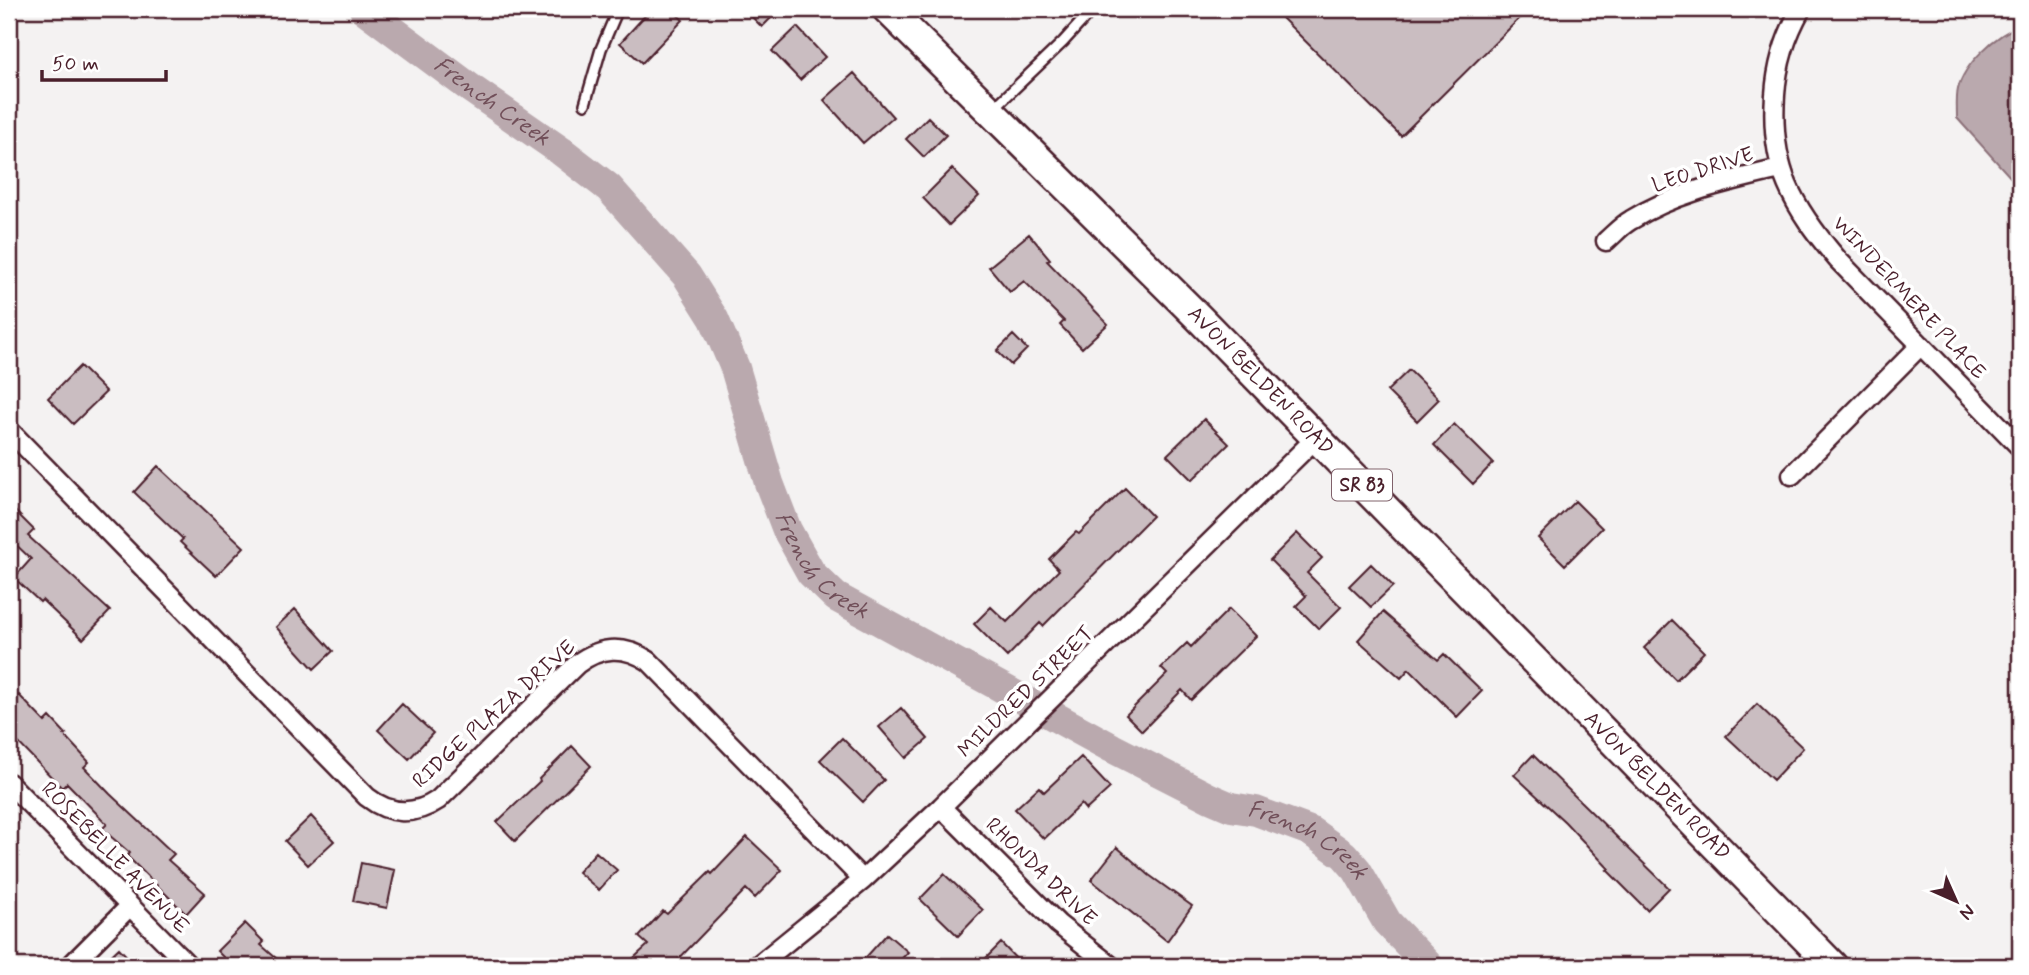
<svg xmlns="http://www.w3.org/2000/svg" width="2029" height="975" font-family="Mynerve,sans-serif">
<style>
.water{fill:#baa9ae;stroke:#8d727a;stroke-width:2}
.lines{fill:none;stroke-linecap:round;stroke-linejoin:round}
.river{stroke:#baa9ae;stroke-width:30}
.building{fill:#cabdc1;stroke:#4a1f2b;stroke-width:2}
.service-casing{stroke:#4a1f2b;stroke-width:14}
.minor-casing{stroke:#4a1f2b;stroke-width:23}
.primary-casing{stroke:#4a1f2b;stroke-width:33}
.service{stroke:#fff;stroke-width:9}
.minor{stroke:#fff;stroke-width:18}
.primary{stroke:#fff;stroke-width:28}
.labels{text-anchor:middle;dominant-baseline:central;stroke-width:7;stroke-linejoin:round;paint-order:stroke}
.shield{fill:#fff;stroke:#80626b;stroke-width:2}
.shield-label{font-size:19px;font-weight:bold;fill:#4a1f2b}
.street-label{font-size:21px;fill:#4a1f2b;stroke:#fff}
.water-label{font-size:23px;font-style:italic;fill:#714f59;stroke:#fff}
</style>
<rect width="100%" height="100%" fill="#f4f2f2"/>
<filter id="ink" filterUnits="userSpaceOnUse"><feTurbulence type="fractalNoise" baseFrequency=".0143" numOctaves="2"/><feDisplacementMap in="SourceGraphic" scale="14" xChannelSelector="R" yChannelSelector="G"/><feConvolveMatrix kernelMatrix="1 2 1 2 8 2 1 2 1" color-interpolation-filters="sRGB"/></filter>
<g filter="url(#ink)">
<path class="water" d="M2020,26V188L1957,118C1957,109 1956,97 1958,89C1964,64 1996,34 2020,26Z"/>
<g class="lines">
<path class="river" id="s1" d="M364,9L473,90L561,151L609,188L687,276L714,319L735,368L769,483L787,530L811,573L836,597L1112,748L1210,798L1231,807L1256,811L1310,831L1344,855L1357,870L1387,922L1429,966"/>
</g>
<path class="building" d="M651,9H671L683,20L642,63L620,43Z
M744,9H780L762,27Z
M1273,9H1529L1401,136Z
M797,27L825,57L800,80L772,51Z
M854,73L893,117L863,143L824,100Z
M928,117L946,135L924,157L906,139Z
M952,169L979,196L949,225L923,198Z
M1029,234L1050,259L1047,261L1108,324L1082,348L1060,325L1064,321L1024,281L1010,292L989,267Z
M1013,335L1027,349L1011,365L997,351Z
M80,366L106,392L73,424L48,398Z
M1409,370L1439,399L1417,421L1387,391Z
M1204,419L1229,444L1192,480L1167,455Z
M1454,424L1493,463L1473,484L1434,445Z
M158,466L244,547L216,576L180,542L183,539L134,492Z
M1125,488L1152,516L1043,626L1040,623L1007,657L974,624L991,607L1007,622L1059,570L1049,559L1076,532L1079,534Z
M1575,501L1602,528L1565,565L1538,538Z
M9,505L34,530L28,536L110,611L83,639L42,600L40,602L14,578L31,559L9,538Z
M1297,533L1322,558L1307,573L1341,607L1319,629L1296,606L1306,596L1270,560Z
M1371,564L1393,586L1371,607L1349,586Z
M295,609L333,651L314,669L276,627Z
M1229,609L1256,636L1191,700L1182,690L1142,731L1126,715L1167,674L1161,668L1187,643L1191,647Z
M1383,612L1438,660L1444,654L1482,691L1457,717L1409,669L1401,678L1358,640Z
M1672,620L1704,652L1676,680L1644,648Z
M19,695L45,722L50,717L66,734L64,735L89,762L84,767L110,794L174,854L168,860L205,893L186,914L127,856L130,853L102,829L107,824L67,783L62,788L9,733V705Z
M402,704L433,733L409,759L378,730Z
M1757,704L1803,748L1773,780L1726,736Z
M901,708L928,739L906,758L879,727Z
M842,738L884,780L863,802L820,760Z
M572,746L591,766L515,841L497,822L540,781L539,779Z
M1533,755L1669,888L1647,910L1607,870L1609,869L1565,822L1514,775Z
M1081,757L1110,788L1086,810L1081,804L1044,839L1015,809L1039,787L1044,792Z
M311,816L334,841L308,865L285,841Z
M747,837L782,870L755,898L746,889L672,966H625L648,945L639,937L663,911L667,914L710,872L712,874Z
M1117,847L1149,875L1192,906L1167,941L1091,880Z
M596,852L617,870L599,890L578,872Z
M361,863L395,870L387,908L353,901Z
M944,874L983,910L958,936L920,899Z
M245,923L264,942L261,945L285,966H232L217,951Z
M887,934L908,952L895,966H858Z
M1001,943L1023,966H978Z
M119,948L136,966H100Z"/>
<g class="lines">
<defs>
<path id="service" d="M585,104L601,49L618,9
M993,109L1063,42L1093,9"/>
<path id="minor" d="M1801,9C1785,37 1777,63 1775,95C1770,168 1792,206 1838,260L2020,447
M1606,241C1614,234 1622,225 1631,220C1676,192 1730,181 1780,169
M9,430L367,797C390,815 414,816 438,800L577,664C601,646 624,645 649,661L863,880
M1792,475L1921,345
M9,783L189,966
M941,807L1058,924L1111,966
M70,966L130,906
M757,966L863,880L941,807L1316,438"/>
<g id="primary">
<path id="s2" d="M887,9L1198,317L1833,966"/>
</g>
</defs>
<use href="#service" class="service-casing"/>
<use href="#minor" class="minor-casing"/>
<use href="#primary" class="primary-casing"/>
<use href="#service" class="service"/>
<use href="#minor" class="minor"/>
<use href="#primary" class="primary"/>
</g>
</g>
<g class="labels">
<rect class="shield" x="1332" y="469.5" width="60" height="31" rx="5"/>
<g class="shield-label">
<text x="1362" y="485">SR 83</text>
</g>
<g class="street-label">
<text transform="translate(1703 170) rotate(-18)">LEO DRIVE</text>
<text transform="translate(1909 298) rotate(47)">WINDERMERE PLACE</text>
<text stroke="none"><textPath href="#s2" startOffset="527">AVON BELDEN ROAD</textPath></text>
<text transform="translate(1026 692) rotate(-44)">MILDRED STREET</text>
<text transform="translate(494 714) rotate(-42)">RIDGE PLAZA DRIVE</text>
<text stroke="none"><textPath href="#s2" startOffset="1094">AVON BELDEN ROAD</textPath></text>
<text transform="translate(115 858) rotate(46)">ROSEBELLE AVENUE</text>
<text transform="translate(1041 872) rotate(44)">RHONDA DRIVE</text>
</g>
<g class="water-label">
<text stroke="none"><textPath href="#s1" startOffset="158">French Creek</textPath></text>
<text stroke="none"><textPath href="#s1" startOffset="746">French Creek</textPath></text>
<text stroke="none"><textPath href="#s1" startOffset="1312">French Creek</textPath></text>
</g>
</g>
<rect width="2029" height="975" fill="none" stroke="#fff" stroke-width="35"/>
<rect x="18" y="18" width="1994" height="940" fill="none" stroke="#4a1f2b" stroke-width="2.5" filter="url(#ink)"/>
<g transform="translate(1956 901) rotate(135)" stroke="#ffffff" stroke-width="5" paint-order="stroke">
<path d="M0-5L12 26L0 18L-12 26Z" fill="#4a1f2b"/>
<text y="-10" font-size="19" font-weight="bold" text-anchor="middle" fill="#4a1f2b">N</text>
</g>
<path d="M42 70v10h124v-10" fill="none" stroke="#4a1f2b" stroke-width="3.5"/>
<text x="52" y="70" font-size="21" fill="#4a1f2b" stroke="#ffffff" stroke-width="5" paint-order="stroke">50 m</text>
</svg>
